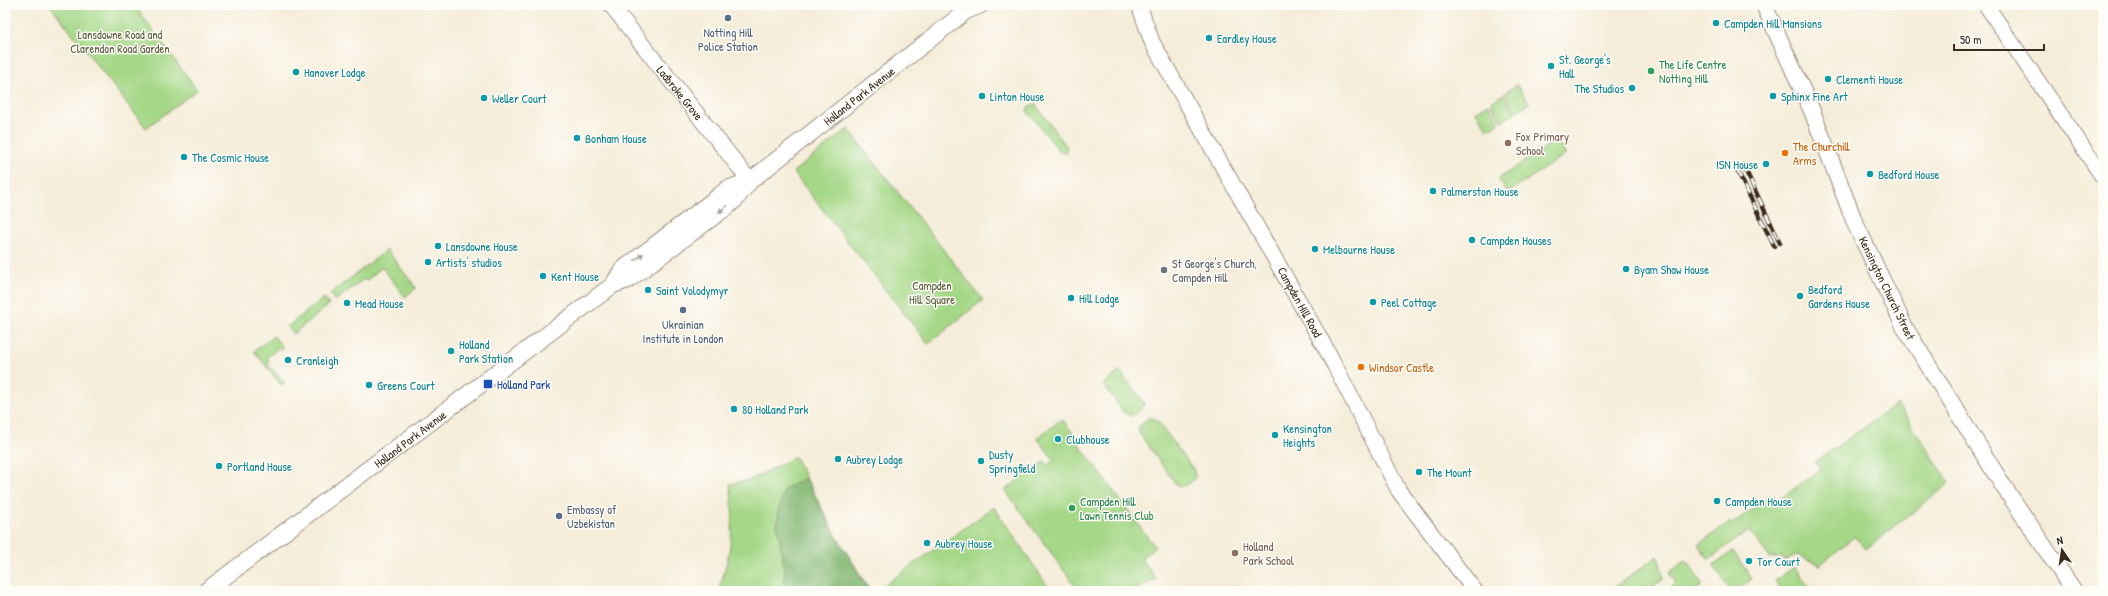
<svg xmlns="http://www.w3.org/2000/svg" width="2108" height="596" font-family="'Patrick Hand',sans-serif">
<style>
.green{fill:#a4d786;stroke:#708052}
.forest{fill:#83b873;stroke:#5f7148}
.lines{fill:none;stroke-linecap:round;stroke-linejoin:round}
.secondary-casing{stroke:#988c7c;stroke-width:17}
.primary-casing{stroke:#988c7c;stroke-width:18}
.secondary{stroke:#fff;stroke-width:15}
.primary{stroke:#fff;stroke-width:16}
.rail-casing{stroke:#3b2a1e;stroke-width:4.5}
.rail{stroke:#fdfcf7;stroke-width:3;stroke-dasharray:9;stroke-linecap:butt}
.oneway{fill:#a79f9a}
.service-dot{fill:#5c6f8a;stroke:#fdfcf7;stroke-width:1.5}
.culture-dot{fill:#0f9aa8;stroke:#fdfcf7;stroke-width:1.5}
.leisure-dot{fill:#2e9e5b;stroke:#fdfcf7;stroke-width:1.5}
.education-dot{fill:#8d6e63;stroke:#fdfcf7;stroke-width:1.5}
.food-dot{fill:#e8710a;stroke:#fdfcf7;stroke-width:1.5}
.worship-dot{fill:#6b7280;stroke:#fdfcf7;stroke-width:1.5}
.transit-dot{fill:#1a4fb4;stroke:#fdfcf7;stroke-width:1.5}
.labels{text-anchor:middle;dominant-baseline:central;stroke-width:3;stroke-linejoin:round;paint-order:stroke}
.culture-label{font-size:12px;fill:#0d838f;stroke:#fdfcf7;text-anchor:start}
.service-label{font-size:12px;fill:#4e5e75;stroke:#fdfcf7}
.park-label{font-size:12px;fill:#5a5e3d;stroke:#fdfcf7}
.leisure-label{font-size:12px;fill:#27864d;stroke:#fdfcf7;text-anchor:start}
.street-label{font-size:12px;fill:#3b2a1e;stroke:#fdfcf7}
.education-label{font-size:12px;fill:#785e54;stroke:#fdfcf7;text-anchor:start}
.food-label{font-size:12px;fill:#c56008;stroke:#fdfcf7;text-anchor:start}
.worship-label{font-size:12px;fill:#5b616d;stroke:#fdfcf7;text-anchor:start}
.transit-label{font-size:12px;fill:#164399;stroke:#fdfcf7;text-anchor:start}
</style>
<rect width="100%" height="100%" fill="#fdfcf7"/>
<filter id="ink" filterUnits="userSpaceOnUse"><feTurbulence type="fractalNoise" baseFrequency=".025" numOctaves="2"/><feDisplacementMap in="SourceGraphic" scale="8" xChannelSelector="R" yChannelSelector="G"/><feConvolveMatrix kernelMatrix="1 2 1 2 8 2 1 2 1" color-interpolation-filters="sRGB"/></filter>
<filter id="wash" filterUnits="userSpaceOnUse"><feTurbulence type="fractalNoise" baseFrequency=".012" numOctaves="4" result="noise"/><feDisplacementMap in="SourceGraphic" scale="16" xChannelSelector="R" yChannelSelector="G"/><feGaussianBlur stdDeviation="0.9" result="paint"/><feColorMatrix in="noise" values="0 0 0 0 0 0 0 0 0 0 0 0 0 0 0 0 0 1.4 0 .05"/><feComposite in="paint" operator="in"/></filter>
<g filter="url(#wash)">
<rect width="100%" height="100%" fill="#f5edd9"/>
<path class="green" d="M50,5H134L197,90L146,128Z
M1517,85L1529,103L1516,112L1505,93Z
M1503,94L1515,113L1502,121L1490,103Z
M1035,104L1067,147L1066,152H1060L1027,111L1029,106Z
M1488,104L1500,122L1488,130L1476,112Z
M848,129L983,300L928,344L793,172Z
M1556,140L1566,154L1508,193L1498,179Z
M387,250L416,288L405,297L382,267L366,281L364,279L335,301L330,294Z
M324,298L329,305L293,334L287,327Z
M274,336L283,348L280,350L278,348L267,358L269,361L267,364L285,382L281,385L254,351Z
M1120,371L1144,403L1142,409L1131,416L1124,413L1103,384Z
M1897,404L1950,483L1866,549L1855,536L1820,565L1797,555L1786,561L1781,557L1770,558L1749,530L1709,559L1698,545L1729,522L1732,524L1772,495L1777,501L1820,470L1815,462Z
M1148,418H1153L1157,420L1194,470L1195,478C1190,484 1183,489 1176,484L1139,433V426Z
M1062,419L1079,441L1078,443L1155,547L1141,558L1156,579L1132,591H1099L1098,589L1095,591H1079L1005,490L1045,461L1048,465L1054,460L1037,438Z
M795,457L834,532L870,591H718C731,556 736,521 730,484L750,480Z
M994,507L1051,591H881L879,589Z
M1733,551L1752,579L1735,591H1731L1713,565Z
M1658,556L1664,579L1653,586L1657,591H1609Z
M1686,560L1703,585L1695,591H1666L1676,583L1669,573Z
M1794,567L1812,591H1782L1775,581Z"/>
<path class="forest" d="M806,478L834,532L870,591H784L785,574L777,522L784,489Z"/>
</g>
<g filter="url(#ink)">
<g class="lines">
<defs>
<path id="secondary" d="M611,5L750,181
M1139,5L1152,42L1330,356L1399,491L1475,591
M1986,5L2103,177"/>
<path id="primary" d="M1764,5L1812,111L1855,223L1905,328L2004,487L2074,591
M613,285L622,270L720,195L727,189L750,181
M206,591L613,285L628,280L728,206L735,200L750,181L966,11L981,5"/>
</defs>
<use href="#secondary" class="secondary-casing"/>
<use href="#primary" class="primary-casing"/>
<use href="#secondary" class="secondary"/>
<use href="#primary" class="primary"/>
<defs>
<path id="rail" d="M1743,165L1780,243
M1737,170L1774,246"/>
</defs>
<use href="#rail" class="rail-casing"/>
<use href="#rail" class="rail"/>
</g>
<defs><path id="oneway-solid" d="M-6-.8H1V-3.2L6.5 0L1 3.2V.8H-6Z"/></defs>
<g class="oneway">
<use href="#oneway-solid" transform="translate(723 209) rotate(143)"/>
<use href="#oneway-solid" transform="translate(639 257) rotate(-37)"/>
</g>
</g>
<g class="service-dot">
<circle cx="728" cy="18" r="4"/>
<circle cx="683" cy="310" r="4"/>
<circle cx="559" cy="516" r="4"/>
</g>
<g class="culture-dot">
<circle cx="1716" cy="23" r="4"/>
<circle cx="1209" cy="38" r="4"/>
<circle cx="1551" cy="66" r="4"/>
<circle cx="296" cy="72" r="4"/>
<circle cx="1828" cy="79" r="4"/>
<circle cx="1632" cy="88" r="4"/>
<circle cx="982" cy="96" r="4"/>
<circle cx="1773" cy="96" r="4"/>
<circle cx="484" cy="98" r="4"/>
<circle cx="577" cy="138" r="4"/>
<circle cx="184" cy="157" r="4"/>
<circle cx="1766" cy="164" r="4"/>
<circle cx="1870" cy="174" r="4"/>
<circle cx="1433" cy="191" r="4"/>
<circle cx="1472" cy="240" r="4"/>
<circle cx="438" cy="246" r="4"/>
<circle cx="1315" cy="249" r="4"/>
<circle cx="428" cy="262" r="4"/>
<circle cx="1626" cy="269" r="4"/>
<circle cx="543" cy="276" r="4"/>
<circle cx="648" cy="290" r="4"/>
<circle cx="1800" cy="296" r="4"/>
<circle cx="1071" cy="298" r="4"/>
<circle cx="1373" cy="302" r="4"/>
<circle cx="347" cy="303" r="4"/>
<circle cx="451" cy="351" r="4"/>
<circle cx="288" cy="360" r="4"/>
<circle cx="369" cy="385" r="4"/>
<circle cx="734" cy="409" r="4"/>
<circle cx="1275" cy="435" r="4"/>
<circle cx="1058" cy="439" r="4"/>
<circle cx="838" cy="459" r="4"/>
<circle cx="981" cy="461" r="4"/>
<circle cx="219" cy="466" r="4"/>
<circle cx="1419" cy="472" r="4"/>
<circle cx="1717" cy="501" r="4"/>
<circle cx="927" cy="543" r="4"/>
<circle cx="1749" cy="561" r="4"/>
</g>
<g class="leisure-dot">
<circle cx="1651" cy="71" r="4"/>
<circle cx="1072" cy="508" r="4"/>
</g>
<g class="education-dot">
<circle cx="1508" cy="143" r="4"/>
<circle cx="1235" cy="553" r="4"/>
</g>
<g class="food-dot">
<circle cx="1785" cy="153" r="4"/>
<circle cx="1361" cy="367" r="4"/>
</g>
<circle class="worship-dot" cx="1164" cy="270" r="4"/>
<rect class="transit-dot" x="483" y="379" width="10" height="10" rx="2"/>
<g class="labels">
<g class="culture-label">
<text x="1724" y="23">Campden Hill Mansions</text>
<text x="1217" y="38">Eardley House</text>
<text x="1559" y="59">St. George's<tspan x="1559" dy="14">Hall</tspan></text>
<text x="304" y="72">Hanover Lodge</text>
<text x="1836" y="79">Clementi House</text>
<text x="1624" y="88" text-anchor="end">The Studios</text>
<text x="990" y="96">Linton House</text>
<text x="1781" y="96">Sphinx Fine Art</text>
<text x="492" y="98">Weller Court</text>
<text x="585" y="138">Bonham House</text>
<text x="192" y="157">The Cosmic House</text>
<text x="1758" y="164" text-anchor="end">ISN House</text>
<text x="1878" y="174">Bedford House</text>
<text x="1441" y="191">Palmerston House</text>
<text x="1480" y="240">Campden Houses</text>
<text x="446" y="246">Lansdowne House</text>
<text x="1323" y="249">Melbourne House</text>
<text x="436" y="262">Artists' studios</text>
<text x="1634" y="269">Byam Shaw House</text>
<text x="551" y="276">Kent House</text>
<text x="1808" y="289">Bedford<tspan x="1808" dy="14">Gardens House</tspan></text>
<text x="656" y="290">Saint Volodymyr</text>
<text x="1079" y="298">Hill Lodge</text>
<text x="1381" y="302">Peel Cottage</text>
<text x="355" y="303">Mead House</text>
<text x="459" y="344">Holland<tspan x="459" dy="14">Park Station</tspan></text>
<text x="296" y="360">Cranleigh</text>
<text x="377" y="385">Greens Court</text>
<text x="742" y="409">80 Holland Park</text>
<text x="1283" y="428">Kensington<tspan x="1283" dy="14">Heights</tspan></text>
<text x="1066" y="439">Clubhouse</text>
<text x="989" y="454">Dusty<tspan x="989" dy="14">Springfield</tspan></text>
<text x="846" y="459">Aubrey Lodge</text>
<text x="227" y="466">Portland House</text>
<text x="1427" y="472">The Mount</text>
<text x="1725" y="501">Campden House</text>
<text x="935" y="543">Aubrey House</text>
<text x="1757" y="561">Tor Court</text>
</g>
<g class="service-label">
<text x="728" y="32">Notting Hill<tspan x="728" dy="14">Police Station</tspan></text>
<text x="683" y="324">Ukrainian<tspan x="683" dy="14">Institute in London</tspan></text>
<text x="567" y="509" text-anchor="start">Embassy of<tspan x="567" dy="14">Uzbekistan</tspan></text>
</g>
<g class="park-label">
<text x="120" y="34">Lansdowne Road and<tspan x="120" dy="14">Clarendon Road Garden</tspan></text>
<text x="932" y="285">Campden<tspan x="932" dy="14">Hill Square</tspan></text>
</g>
<g class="leisure-label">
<text x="1659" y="64">The Life Centre<tspan x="1659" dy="14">Notting Hill</tspan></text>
<text x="1080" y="501">Campden Hill<tspan x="1080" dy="14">Lawn Tennis Club</tspan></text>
</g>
<g class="street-label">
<text transform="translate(680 93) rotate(51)">Ladbroke Grove</text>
<text transform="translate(859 96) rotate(-38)">Holland Park Avenue</text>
<text transform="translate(1887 288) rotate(64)">Kensington Church Street</text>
<text transform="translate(1300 302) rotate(61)">Campden Hill Road</text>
<text transform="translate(410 439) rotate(-37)">Holland Park Avenue</text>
</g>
<g class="education-label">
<text x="1516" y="136">Fox Primary<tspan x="1516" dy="14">School</tspan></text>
<text x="1243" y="546">Holland<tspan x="1243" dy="14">Park School</tspan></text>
</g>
<g class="food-label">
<text x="1793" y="146">The Churchill<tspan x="1793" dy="14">Arms</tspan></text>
<text x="1369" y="367">Windsor Castle</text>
</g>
<g class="worship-label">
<text x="1172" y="263">St George's Church,<tspan x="1172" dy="14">Campden Hill</tspan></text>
</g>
<g class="transit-label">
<text x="497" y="384">Holland Park</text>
</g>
</g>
<rect width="2108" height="596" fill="none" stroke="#fdfcf7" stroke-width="20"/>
<g transform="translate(2062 550) rotate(347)" stroke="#fdfcf7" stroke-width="3" paint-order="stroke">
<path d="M0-3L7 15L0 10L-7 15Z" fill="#3b2a1e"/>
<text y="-6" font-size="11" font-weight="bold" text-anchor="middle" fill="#3b2a1e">N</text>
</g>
<path d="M1954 44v6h90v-6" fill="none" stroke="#3b2a1e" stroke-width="2"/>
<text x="1960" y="44" font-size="12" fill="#3b2a1e" stroke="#fdfcf7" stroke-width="3" paint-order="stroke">50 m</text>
</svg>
